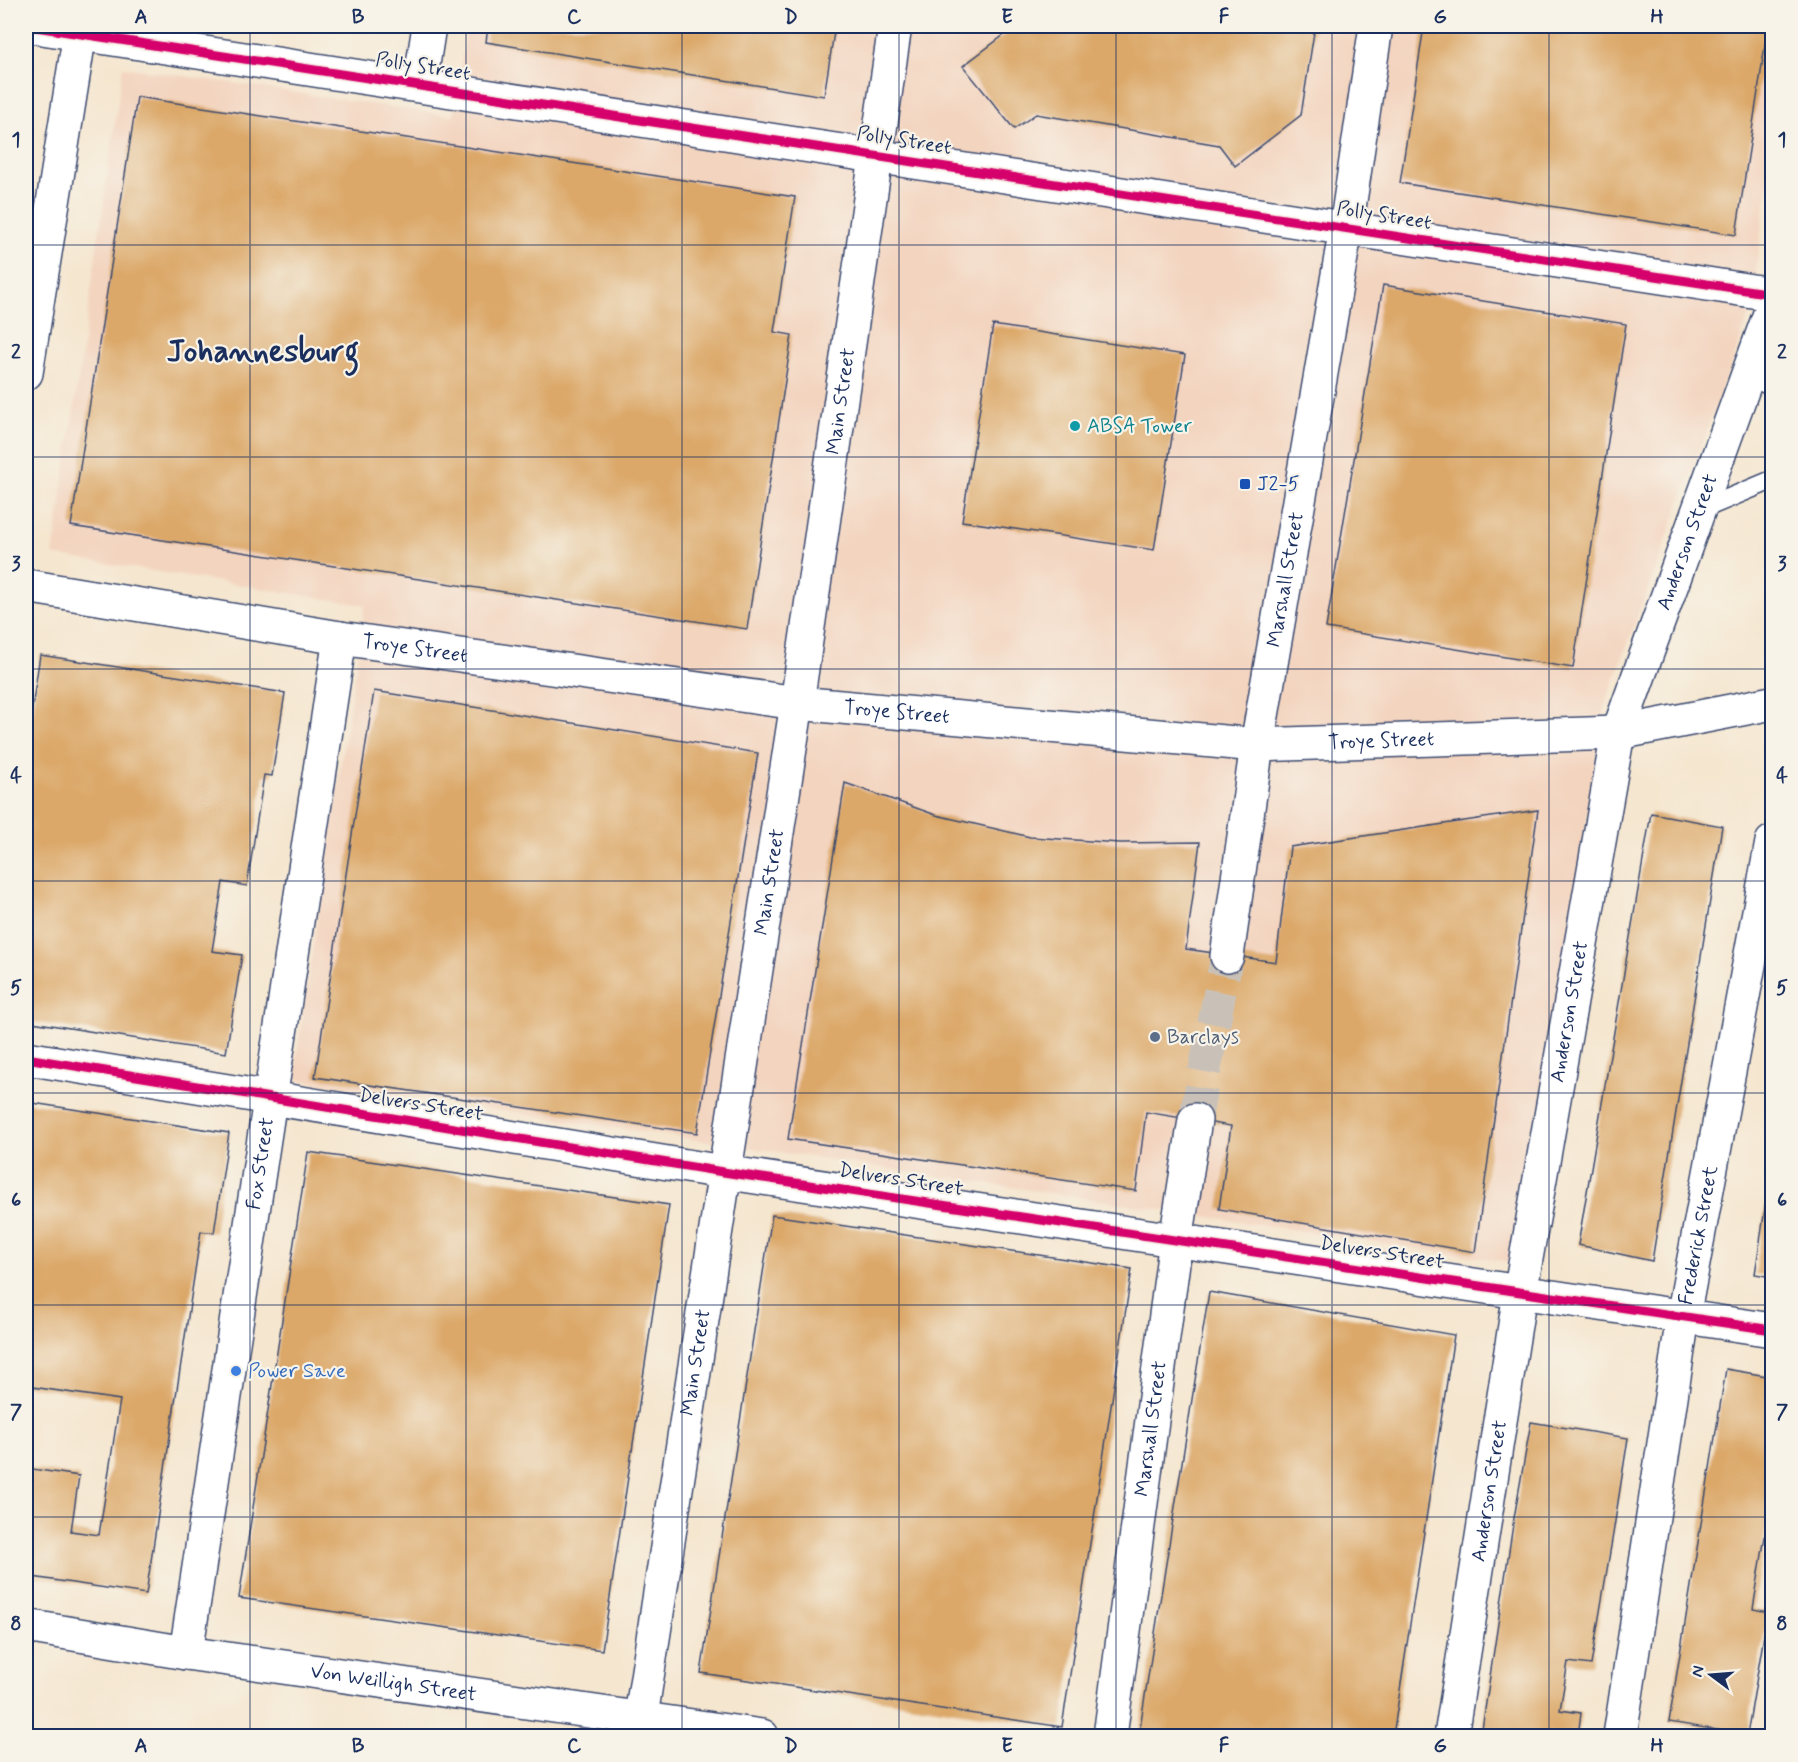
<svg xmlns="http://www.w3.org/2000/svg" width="1798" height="1762" font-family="Mynerve,sans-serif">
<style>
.built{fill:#f3d4bf}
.building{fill:#dba869}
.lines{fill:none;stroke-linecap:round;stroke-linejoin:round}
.primary-tunnel{stroke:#c9c1b8;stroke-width:33;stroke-dasharray:33 16;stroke-linecap:butt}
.service-casing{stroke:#3c4a6f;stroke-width:21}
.minor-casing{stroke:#3c4a6f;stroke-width:36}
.secondary-casing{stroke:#3c4a6f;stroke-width:36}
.primary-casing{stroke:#3c4a6f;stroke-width:36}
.service{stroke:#fff;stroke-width:18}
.minor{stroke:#fff;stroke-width:33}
.secondary{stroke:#fff;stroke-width:33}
.primary{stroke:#fff;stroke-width:33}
.cycleway-casing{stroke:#f7f3e8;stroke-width:13}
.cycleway{stroke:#d6006c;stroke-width:9}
.grid{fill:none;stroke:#1b2f5e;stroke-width:1.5;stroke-opacity:0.55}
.culture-dot{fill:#0f9aa8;stroke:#f7f3e8;stroke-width:2}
.transit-dot{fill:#1a4fb4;stroke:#f7f3e8;stroke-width:2}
.service-dot{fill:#5c6f8a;stroke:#f7f3e8;stroke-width:2}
.shop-dot{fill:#3f7fe0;stroke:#f7f3e8;stroke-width:2}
.labels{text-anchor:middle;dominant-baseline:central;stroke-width:4.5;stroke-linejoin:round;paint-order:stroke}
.street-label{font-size:20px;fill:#1b2f5e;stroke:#f7f3e8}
.culture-label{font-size:20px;fill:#0d838f;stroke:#f7f3e8;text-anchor:start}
.transit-label{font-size:20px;fill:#164399;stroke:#f7f3e8;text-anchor:start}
.service-label{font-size:20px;fill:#4e5e75;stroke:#f7f3e8;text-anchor:start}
.shop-label{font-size:20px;fill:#366cbe;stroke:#f7f3e8;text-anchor:start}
.town-label{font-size:32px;font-weight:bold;fill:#1b2f5e;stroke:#f7f3e8}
.neatline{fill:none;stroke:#1b2f5e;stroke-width:2}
.grid-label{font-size:20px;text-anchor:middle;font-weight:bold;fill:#1b2f5e}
</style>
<rect width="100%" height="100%" fill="#f7f3e8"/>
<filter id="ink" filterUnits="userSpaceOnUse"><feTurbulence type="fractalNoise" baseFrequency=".0167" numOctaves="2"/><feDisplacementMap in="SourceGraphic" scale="12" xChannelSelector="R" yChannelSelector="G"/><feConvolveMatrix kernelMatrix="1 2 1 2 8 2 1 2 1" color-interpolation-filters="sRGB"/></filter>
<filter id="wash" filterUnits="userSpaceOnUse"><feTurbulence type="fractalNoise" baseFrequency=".008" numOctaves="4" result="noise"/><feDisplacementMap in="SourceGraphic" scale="24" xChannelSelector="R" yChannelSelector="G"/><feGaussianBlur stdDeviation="1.35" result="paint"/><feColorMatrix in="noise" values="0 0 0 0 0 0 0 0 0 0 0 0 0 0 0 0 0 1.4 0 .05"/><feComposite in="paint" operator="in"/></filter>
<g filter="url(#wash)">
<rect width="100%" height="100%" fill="#f5e6cf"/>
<path class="built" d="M467,26H1772V159L1749,317L1605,705L1516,1263L293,1079L365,605L53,555L123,67L453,116Z"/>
<g id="blocks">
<path class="building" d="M488,26H835L824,96L486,42Z
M1016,26H1315L1301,115L1235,166L1219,145L1036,114L1014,129L963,66Z
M1424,26H1768L1736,235L1400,183Z
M137,97L795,197L774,332L792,335L747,629L71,526Z
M1383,285L1626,324L1573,668L1326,628Z
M993,325L1185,355L1154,550L962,521Z
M40,655L285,693L272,776L264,775L247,886L223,882L212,951L242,955L226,1053L26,1021V748Z
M374,691L758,753L697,1133L315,1077Z
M845,783L936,815L1030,837L1120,843L1200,842L1186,949L1276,962L1290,847L1538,810L1475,1252L1219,1209L1231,1126L1146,1112L1136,1191L788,1139Z
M1651,813L1722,826L1652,1261L1578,1245Z
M26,1102L229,1133L214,1233L201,1231L146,1594L26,1576V1468L79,1476L71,1531L99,1535L120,1400L26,1386Z
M308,1152L669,1205L602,1650L239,1598Z
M1771,1170H1772V1277L1755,1274Z
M772,1215L1132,1269L1062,1727L701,1673Z
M1209,1292L1454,1335L1393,1736H1153L1139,1734Z
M1726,1369L1772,1377V1494L1753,1609L1768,1612L1747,1735L1669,1722Z
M1531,1422L1628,1438L1613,1534L1591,1665L1568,1662L1560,1710L1581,1713L1578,1736H1481L1514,1518Z
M275,1732L302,1735L301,1736H274Z"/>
</g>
</g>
<g filter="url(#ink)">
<use href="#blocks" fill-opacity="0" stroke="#3c4a6f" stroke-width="1.5"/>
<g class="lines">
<path class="primary-tunnel" d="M1195,1120L1227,956"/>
<defs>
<path id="service" d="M1748,375L1772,387
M1698,511L1772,480"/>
<g id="minor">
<path d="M29,26L1772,294"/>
<path d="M420,84L429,26"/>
<path id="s1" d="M26,586L340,638L797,703L1257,745L1618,733L1772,703"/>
<path d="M26,1058L723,1172L1772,1330"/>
<path id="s2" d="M186,1653L340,638"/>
<path id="s3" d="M638,1736L797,703L895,26"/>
<path id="s4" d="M1620,1736L1683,1317L1772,842"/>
</g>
<g id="secondary">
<path id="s5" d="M26,1626L186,1653L762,1736"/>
</g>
<g id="primary">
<path d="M26,373L81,26"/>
<path id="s6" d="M1227,956L1257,745L1346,228L1376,26"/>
<path id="s7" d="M1110,1736L1176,1240L1195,1120"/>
<path id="s8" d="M1451,1736L1520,1293L1618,733L1772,308"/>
</g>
</defs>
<use href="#service" class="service-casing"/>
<use href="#minor" class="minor-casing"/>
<use href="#secondary" class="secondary-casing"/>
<use href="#primary" class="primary-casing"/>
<use href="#service" class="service"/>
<use href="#minor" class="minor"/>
<use href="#secondary" class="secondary"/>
<use href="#primary" class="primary"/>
<defs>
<path id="cycleway" d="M29,26L1772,294
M26,1058L723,1172L1772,1330"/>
</defs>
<use href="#cycleway" class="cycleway-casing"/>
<use href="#cycleway" class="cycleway"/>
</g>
</g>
<path class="grid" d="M250,26V1736M466,26V1736M682,26V1736M899,26V1736M1116,26V1736M1332,26V1736M1549,26V1736M26,245H1772M26,457H1772M26,669H1772M26,881H1772M26,1093H1772M26,1305H1772M26,1517H1772"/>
<circle class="culture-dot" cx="1075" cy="426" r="6"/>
<rect class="transit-dot" x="1239" y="478" width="12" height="12" rx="3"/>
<circle class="service-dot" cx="1155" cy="1037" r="6"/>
<circle class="shop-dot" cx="236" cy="1371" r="6"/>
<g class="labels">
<g class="street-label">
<text transform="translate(423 67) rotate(9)">Polly Street</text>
<text transform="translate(904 141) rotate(9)">Polly Street</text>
<text transform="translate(1384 216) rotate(9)">Polly Street</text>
<text stroke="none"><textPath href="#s3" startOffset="1350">Main Street</textPath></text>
<text stroke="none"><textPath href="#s8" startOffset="1220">Anderson Street</textPath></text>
<text stroke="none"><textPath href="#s6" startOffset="381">Marshall Street</textPath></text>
<text stroke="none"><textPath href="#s1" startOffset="394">Troye Street</textPath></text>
<text stroke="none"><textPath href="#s1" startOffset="880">Troye Street</textPath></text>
<text stroke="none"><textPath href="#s1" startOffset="1366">Troye Street</textPath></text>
<text stroke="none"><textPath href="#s3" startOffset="864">Main Street</textPath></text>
<text stroke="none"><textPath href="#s8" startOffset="734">Anderson Street</textPath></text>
<text transform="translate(421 1105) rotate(9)">Delvers Street</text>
<text stroke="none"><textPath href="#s2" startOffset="495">Fox Street</textPath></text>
<text transform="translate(901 1180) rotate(9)">Delvers Street</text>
<text stroke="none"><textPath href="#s4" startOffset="507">Frederick Street</textPath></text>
<text transform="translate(1382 1253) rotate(9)">Delvers Street</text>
<text stroke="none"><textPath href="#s3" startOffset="378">Main Street</textPath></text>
<text stroke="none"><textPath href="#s7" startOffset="310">Marshall Street</textPath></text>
<text stroke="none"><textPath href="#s8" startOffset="248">Anderson Street</textPath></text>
<text stroke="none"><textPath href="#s5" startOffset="372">Von Weilligh Street</textPath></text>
</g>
<g class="culture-label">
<text x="1087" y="426">ABSA Tower</text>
</g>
<g class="transit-label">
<text x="1257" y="484">J2-5</text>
</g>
<g class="service-label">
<text x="1167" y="1037">Barclays</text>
</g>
<g class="shop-label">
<text x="248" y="1371">Power Save</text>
</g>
<g class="town-label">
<text x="263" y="352">Johannesburg</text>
</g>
</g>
<rect width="1798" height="1762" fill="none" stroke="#f7f3e8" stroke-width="66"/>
<g transform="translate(1711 1675) rotate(286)" stroke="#f7f3e8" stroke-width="4.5" paint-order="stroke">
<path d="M0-4.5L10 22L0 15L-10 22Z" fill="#1b2f5e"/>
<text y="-9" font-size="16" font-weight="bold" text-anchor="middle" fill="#1b2f5e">N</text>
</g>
<rect x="33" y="33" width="1732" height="1696" class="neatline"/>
<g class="grid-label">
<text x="141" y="23">A</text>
<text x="358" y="23">B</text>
<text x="574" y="23">C</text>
<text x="791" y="23">D</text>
<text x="1007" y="23">E</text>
<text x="1224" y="23">F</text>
<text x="1440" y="23">G</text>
<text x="1657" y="23">H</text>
<text x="16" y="146">1</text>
<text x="1782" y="146">1</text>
<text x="16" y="358">2</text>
<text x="1782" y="358">2</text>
<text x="16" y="570">3</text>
<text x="1782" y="570">3</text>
<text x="16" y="782">4</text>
<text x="1782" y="782">4</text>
<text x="16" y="994">5</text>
<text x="1782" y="994">5</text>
<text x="16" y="1206">6</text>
<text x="1782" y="1206">6</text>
<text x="16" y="1418">7</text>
<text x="1782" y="1418">7</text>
<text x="16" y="1630">8</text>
<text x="1782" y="1630">8</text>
<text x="141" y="1752">A</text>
<text x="358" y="1752">B</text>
<text x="574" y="1752">C</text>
<text x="791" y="1752">D</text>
<text x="1007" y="1752">E</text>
<text x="1224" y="1752">F</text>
<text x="1440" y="1752">G</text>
<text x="1657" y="1752">H</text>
</g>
</svg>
